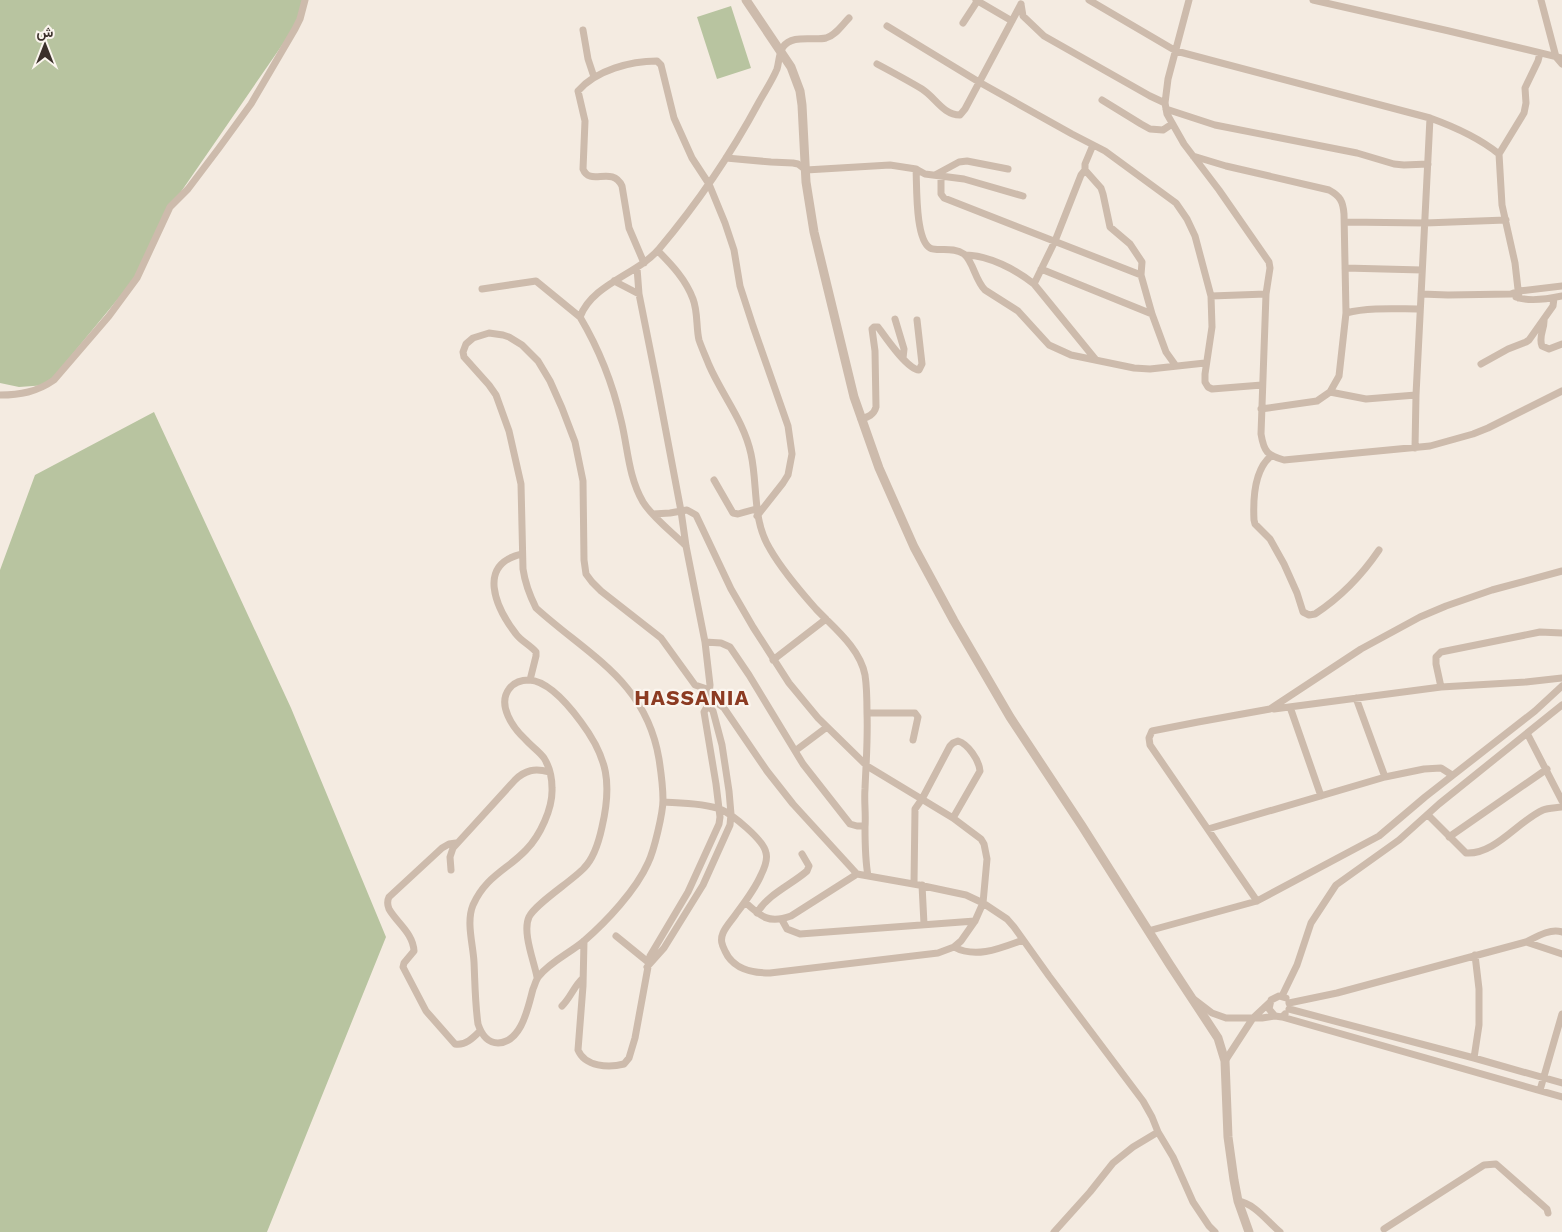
<svg xmlns="http://www.w3.org/2000/svg" width="1562" height="1232" font-family="'Work Sans',Vazirmatn,sans-serif">
<style>
.green{fill:#b8c4a0}
.lines{fill:none;stroke-linecap:round;stroke-linejoin:round}
.minor{stroke:#cdbbac;stroke-width:7}
.tertiary{stroke:#cdbbac;stroke-width:9}
.labels{text-anchor:middle;dominant-baseline:central;stroke-width:4.5;stroke-linejoin:round;paint-order:stroke}
.district-label{font-size:21px;font-weight:bold;letter-spacing:1px;fill:#8c3b22;stroke:#fbf5ee}
</style>
<rect width="100%" height="100%" fill="#f4ebe1"/>
<path class="green" d="M0,0H303L298,22L176,199L145,266L47,385L19,387L0,383Z
M731,6L751,68L717,79L697,17Z
M154,412L291,708L386,937L267,1232H0V570L35,475Z"/>
<g class="lines">
<path class="minor" d="M976,0L1012,21
M1089,0L1176,51L1430,118C1455,127 1478,137 1499,154L1502,205L1515,263L1519,298
M1189,0L1168,79L1165,103L1167,114L1184,144L1219,190L1269,262L1270,268L1266,294L1261,434C1264,452 1267,455 1284,460L1430,446L1473,434L1488,428L1562,391
M1313,0L1449,31L1562,58
M1541,0L1556,57L1562,64
M1021,4L1023,16L1044,36L1150,96L1165,103
M963,23L978,0
M887,26L979,82L1072,134L1105,151L1176,203L1187,219L1195,236L1211,296L1212,327L1205,374V382L1208,387L1212,389L1262,385
M583,30L588,59L594,77
M877,64C892,72 907,80 922,89C935,97 943,115 960,115L965,109L1021,4
M1102,100L1141,124L1150,129L1163,130L1172,124
M1166,109L1215,125L1357,153L1394,164L1404,165L1428,164
M1093,145L1085,164V170L1101,188L1103,194L1110,227L1130,244L1142,262L1141,275L1152,314L1166,352L1176,366
M1499,154L1524,113L1526,103L1525,88L1538,61L1540,53
M1193,156L1226,166L1329,190C1340,196 1343,201 1344,214L1346,313L1339,376L1330,392
M726,158L771,162L793,163L798,164L806,170L890,165L916,169L925,174L964,179L1023,196
M916,169C917,185 915,239 930,248C937,252 953,246 964,254C973,261 975,280 985,290L1018,311L1049,345L1071,355L1134,368L1150,369L1205,363
M935,175L959,162L967,161L1008,169
M941,175V194L944,198L1141,275
M1345,222L1425,223L1506,220
M658,251C672,265 686,280 693,299C698,312 696,327 699,340C702,349 706,357 709,365C722,395 744,421 751,454C758,486 752,520 770,549C782,570 800,591 816,609C834,628 860,648 865,675C867,688 867,701 867,713C868,739 866,763 865,789C864,801 866,814 865,827C865,843 865,859 868,876
M966,255C990,256 1015,269 1034,284L1096,360
M644,263L629,228L622,186C612,165 590,187 583,169L585,121L578,91C596,70 631,61 657,61L661,65L674,118L692,158L709,184L725,223L734,250L740,286L753,326L788,426L792,454L788,475L783,483L757,516
M1345,268L1422,270
M1041,269L1152,314
M614,281L639,294L637,268
M1034,284L1055,241L1081,175L1085,170
M482,289L536,281L580,317
M1421,294L1448,295L1511,294L1519,291L1562,286
M1211,296L1266,294
M1516,297C1529,302 1548,299 1562,296
M1346,313C1370,307 1396,309 1420,309
M895,319L904,349L903,358
M1544,319C1545,329 1538,336 1542,346L1549,349L1562,344
M1481,364L1508,349L1526,342L1529,340L1553,306L1554,298
M0,395C20,395 37,392 54,380L109,316L137,278L170,207L188,189L219,148L251,104L295,29L300,19L305,0
M1261,409L1317,401L1330,392L1366,399L1416,395
M861,419C868,417 874,415 876,407L875,351L872,329L874,327H878C886,338 907,369 919,370L922,364L917,320
M1415,448L1416,395L1430,118
M1271,456C1254,470 1253,500 1254,520L1255,524L1270,539L1284,564L1297,593L1303,612L1309,615L1315,614C1341,597 1362,575 1379,550
M714,480L733,513L738,514L756,509
M653,514L670,513L687,510L696,515L731,589L753,627L789,683L818,718L867,766L953,818L981,839L984,844L987,859L983,903L975,921L961,941L954,947L938,953L770,973C751,973 733,969 725,951C722,945 720,940 723,933C726,926 732,920 736,914C745,902 755,889 761,875C764,869 768,860 766,853C764,840 732,814 720,809C704,803 680,803 663,802
M686,546C672,532 653,518 643,502C628,476 628,448 621,420C613,385 599,349 580,317C592,284 638,274 659,249C697,204 731,154 759,102C765,91 772,81 777,69C779,62 779,53 783,47C792,34 813,41 826,38C836,35 842,25 849,18
M522,554C476,564 496,608 516,634C521,641 530,645 536,652V656L530,680
M705,642L721,643L730,647L749,675L803,764L850,824L857,826H865
M773,660L826,619
M1441,687L1436,664V657L1441,652L1540,632L1562,633
M709,697L724,708L767,771L793,804L857,874
M1356,698L1385,777
M1290,707L1321,796
M1274,709L1441,687L1526,682L1562,678
M867,713H915L918,717L913,740
M1527,733L1562,801
M795,751L827,727
M1428,815L1466,853C1495,855 1518,821 1543,810C1548,808 1556,808 1562,807
M1208,829L1385,777L1424,769L1441,768L1452,775
M1449,837L1547,769
M456,843L449,844L442,848L389,897C387,901 387,904 389,909C397,923 413,933 414,951L404,963L403,967L426,1011L455,1044C465,1046 473,1038 480,1031
M451,870L450,857L453,848L515,780C525,770 535,768 549,772
M914,884L915,809L922,799L950,746L953,743L958,741C968,744 979,760 980,771L953,818
M922,885L924,924
M1257,901L1150,745L1149,738L1152,731L1198,722L1270,709L1361,649L1420,617L1446,606L1492,590L1562,571
M745,902C761,917 769,924 791,916L857,874L919,885L966,895L983,903L1007,919L1014,927L1049,976L1143,1101L1152,1117L1158,1132L1173,1157L1193,1202L1209,1226L1215,1232
M757,913C768,894 791,885 807,871L809,866L802,854
M782,920L787,929L800,934L975,921
M1148,931L1257,901L1379,836L1425,797L1535,711L1562,686
M616,936L648,962
M584,941L583,986L578,1050C585,1067 609,1068 624,1064L629,1058L635,1038L650,956L688,892L719,824L720,817L716,784L704,712L708,705L710,685L705,642L686,546L681,511L657,384L639,294
M1526,942L1562,954
M954,947C976,959 1001,948 1023,940
M647,967L664,948L703,885L730,825L731,814L729,791L722,745L713,711L708,705
M537,977C534,961 522,932 529,917C535,904 572,881 584,868C594,858 599,841 602,827C612,784 608,758 581,722C570,707 549,681 529,680C521,680 514,682 509,689C497,705 513,728 525,739C531,746 539,751 544,758C549,766 552,778 552,788C553,808 540,836 526,850C507,870 486,876 473,905C466,922 473,944 474,962C475,983 475,1003 478,1024C481,1033 486,1043 498,1043C522,1042 528,1007 533,989C535,985 536,979 539,976C551,961 570,953 584,941C607,921 636,890 648,863C654,851 663,813 663,800C663,787 661,772 659,759C646,681 589,656 536,608C530,596 525,583 523,569L521,484L509,431L496,395L489,385L464,357L463,352L466,344L473,338L489,333L503,335L509,337L522,345L538,361L550,381L562,408L575,442L583,481L584,560L586,574L592,582L601,591L661,638L695,685L710,690
M1282,996L1297,965L1311,923L1336,885L1399,840L1439,804L1562,705
M1195,1000L1212,1013L1226,1018H1262L1275,1016L1282,1017L1285,1014
M1289,1003L1337,993L1526,942C1536,937 1550,928 1562,932
M562,1006C571,997 574,986 583,978
M1289,1009L1474,1058L1562,1083
M1275,1016L1269,1009L1271,1000L1279,996L1286,998
M1282,1017L1562,1097
M1474,1058L1479,1025V989L1475,955
M1225,1061L1253,1018L1269,1003
M1540,1090L1562,1014
M1238,1201C1254,1203 1268,1222 1280,1232
M1384,1229L1484,1165L1496,1164L1547,1209L1548,1213
M1054,1232L1090,1192L1113,1163L1133,1147L1158,1132"/>
<path class="tertiary" d="M746,0L791,67L800,91L802,105L806,182L814,232L854,397L879,468L914,547L954,621L1010,717L1082,826L1170,965L1218,1038L1225,1061L1228,1137L1234,1180L1238,1201L1249,1232"/>
</g>
<g class="labels">
<g class="district-label">
<text x="692" y="697">HASSANIA</text>
</g>
</g>
<g transform="translate(45 45)" stroke="#fbf5ee" stroke-width="4" paint-order="stroke">
<path d="M0-4L9 19L0 12L-9 19Z" fill="#3b302b"/>
<text y="-8" font-size="14" font-weight="bold" text-anchor="middle" fill="#3b302b">ش</text>
</g>
</svg>
